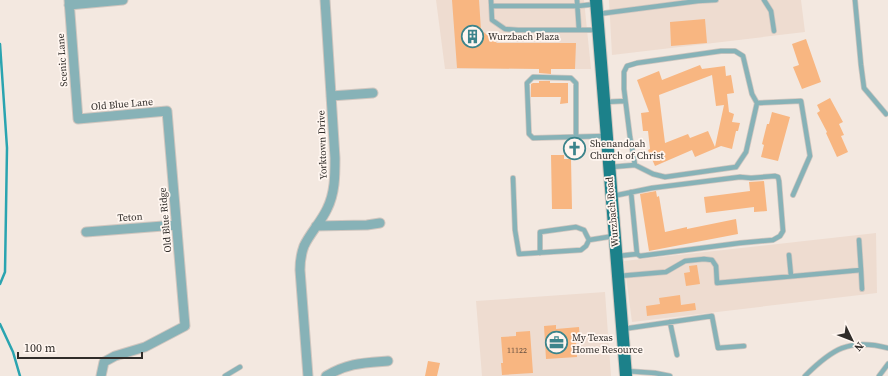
<svg xmlns="http://www.w3.org/2000/svg" width="888" height="376" font-family="'Source Serif 4',serif">
<style>
.built{fill:#eedcd0}
.lines{fill:none;stroke-linecap:round;stroke-linejoin:round}
.stream{stroke:#2aa4b0;stroke-width:2.5}
.building{fill:#f8b681;fill-rule:evenodd}
.service-casing{stroke:#d0c6bf;stroke-width:6}
.minor-casing{stroke:#d0c6bf;stroke-width:11}
.primary-casing{stroke:#d0c6bf;stroke-width:14}
.service{stroke:#87b2b7;stroke-width:4.5}
.minor{stroke:#87b2b7;stroke-width:9}
.primary{stroke:#1c818a;stroke-width:12}
.labels{text-anchor:middle;dominant-baseline:central;stroke-width:3.5;stroke-linejoin:round;paint-order:stroke}
.number-label{font-size:8px;fill:#624e3f}
.poi-label{font-size:10px;fill:#302c29;stroke:#fff6f0;text-anchor:start}
.street-label{font-size:10px;fill:#302c29;stroke:#fff6f0}
</style>
<rect width="100%" height="100%" fill="#f3e8e0"/>
<path class="built" d="M436,0H584L591,69H445Z
M609,0H801L805,32L612,55Z
M876,233L877,293L632,322L624,261Z
M605,292L611,376H482L476,301Z"/>
<g class="lines">
<path class="stream" d="M0,44L7,148L5,272L0,284
M0,324L13,352L20,376"/>
</g>
<path class="building" d="M452,0H479L481,30L497,43H576L575,69H551V74L539,73V69L457,68Z
M705,19L707,43L671,46L670,22Z
M806,39L821,82L802,89L793,67L799,65L792,44Z
M700,65L702,69L725,66L726,76L731,75L734,93L727,94L729,112L734,114L732,122L740,123L738,131H736L732,149L721,146L695,157L692,150L655,166L648,150L650,149L648,131H643L641,113L649,112L637,80L659,71L662,80ZM712,75L716,106L724,105L715,147L708,131L690,138L688,134L665,143L659,95Z
M539,81H550V83H568V103L560,104L561,97H531V84L533,83H539Z
M830,98L843,122L839,124L844,135L841,136L848,152L837,157L826,133L827,132L817,113L820,111L817,105Z
M772,112L790,117L778,161L761,157L764,145L762,144L767,124H769Z
M551,155H564V159H571L572,209H552Z
M764,181L767,211L754,212V207L706,213L704,197L750,191L749,182Z
M656,191L657,197L659,196L665,232L687,227V229L736,219L738,234L649,251L640,194Z
M697,265L700,284L686,286L684,273L690,272L689,266Z
M680,295L681,305L695,303L696,310L647,316L646,306L660,304L659,298Z
M556,325V329L579,327L580,341H576L577,357L546,359L544,326Z
M530,331L533,373L502,375L501,363H503L501,337L516,336V332Z
M428,361L440,363L437,376H425Z"/>
<g class="lines">
<defs>
<path id="service" d="M491,0L492,20L505,29L518,30H598
M577,0L579,30
M764,0L771,11L774,31
M855,0L861,65L864,88L886,114
M492,6H578L596,4
M598,14L698,1L716,0
M605,102L625,101
M576,137V83L571,78L533,77L527,83L529,134L533,138L606,136
M635,165L630,137L624,89V72L627,66L637,63L721,51H735L743,56L752,94L757,103
M611,167L635,165L653,174L665,177L736,167L746,152L757,103L801,101L810,156L793,195
M513,178L515,230L519,254L581,250L586,246L589,240L614,236
M631,192L637,254
M613,196L652,188L740,177L751,178L775,176L778,177L779,181L783,231L780,236L773,240L740,243L640,256L637,254L618,256
M540,253V232L576,227L584,230L589,240
M789,255L791,276
M861,270L862,289
M619,276L666,272L685,261L704,259L712,260L716,266L717,283L861,270L859,240
M670,322L677,355
M623,329L712,316L718,348L744,346
M626,371L655,373L670,376
M225,376L240,367
M805,376C832,349 849,338 888,348
M879,376L888,364"/>
<path id="minor" d="M69,0L78,119L167,111L185,326L145,347L115,356L104,362L101,376
M69,5L123,0
M331,96L373,93
M316,226L367,225L380,223
M86,232L176,225
M308,376L300,270C300,262 301,254 304,246C310,233 321,222 327,209C335,193 335,176 335,158L325,0
M326,376C348,363 362,363 388,361"/>
<path id="primary" d="M596,0L626,376"/>
</defs>
<use href="#service" class="service-casing"/>
<use href="#minor" class="minor-casing"/>
<use href="#primary" class="primary-casing"/>
<use href="#service" class="service"/>
<use href="#minor" class="minor"/>
<use href="#primary" class="primary"/>
</g>
<defs>
<symbol id="building-ring" viewBox="-11 -11 22 22"><circle r="9.5" fill="#fff6f0" stroke="#3c848b" stroke-width="1.5"/><path d="M-4-6H4V6H1V3H-1V6H-4ZM-2.5-4.3h1.7v1.8h-1.7ZM.8-4.3h1.7v1.8H.8ZM-2.5-1h1.7V.8h-1.7ZM.8-1h1.7V.8H.8Z" fill="#3c848b"/></symbol>
<symbol id="church-ring" viewBox="-11 -11 22 22"><circle r="9.5" fill="#fff6f0" stroke="#3c848b" stroke-width="1.5"/><path d="M-1.2-6h2.4v3.5h3.3v2.4h-3.3V6h-2.4V-.1h-3.3v-2.4h3.3Z" fill="#3c848b"/></symbol>
<symbol id="office-ring" viewBox="-11 -11 22 22"><circle r="9.5" fill="#fff6f0" stroke="#3c848b" stroke-width="1.5"/><path d="M-6-3h4V-5.5h4V-3h4V5H-6ZM-1-4.5V-3h2v-1.5ZM-6 0V1H6V0Z" fill="#3c848b"/></symbol>
</defs>
<g fill-rule="evenodd">
<use href="#building-ring" x="460" y="24" width="25" height="25"/>
<use href="#church-ring" x="562" y="136" width="25" height="25"/>
<use href="#office-ring" x="544" y="330" width="25" height="25"/>
</g>
<g class="labels">
<g class="number-label">
<text x="517" y="350">11122</text>
</g>
<g class="poi-label">
<text x="488" y="36">Wurzbach Plaza</text>
<text x="590" y="143">Shenandoah<tspan x="590" dy="12">Church of Christ</tspan></text>
<text x="572" y="337">My Texas<tspan x="572" dy="12">Home Resource</tspan></text>
</g>
<g class="street-label">
<text transform="translate(62 60) rotate(-94)">Scenic Lane</text>
<text transform="translate(122 104) rotate(-5)">Old Blue Lane</text>
<text transform="translate(322 145) rotate(-92)">Yorktown Drive</text>
<text transform="translate(612 212) rotate(-95)">Wurzbach Road</text>
<text transform="translate(130 217) rotate(-4)">Teton</text>
<text transform="translate(165 220) rotate(-95)">Old Blue Ridge</text>
</g>
</g>
<g transform="translate(852 340) rotate(133)" stroke="#fff6f0" stroke-width="3" paint-order="stroke">
<path d="M0-3L7 15L0 10L-7 15Z" fill="#302c29"/>
<text y="-6" font-size="11" font-weight="bold" text-anchor="middle" fill="#302c29">N</text>
</g>
<path d="M18 352v6h124v-6" fill="none" stroke="#302c29" stroke-width="2"/>
<text x="24" y="352" font-size="12" fill="#302c29" stroke="#fff6f0" stroke-width="3" paint-order="stroke">100 m</text>
</svg>
